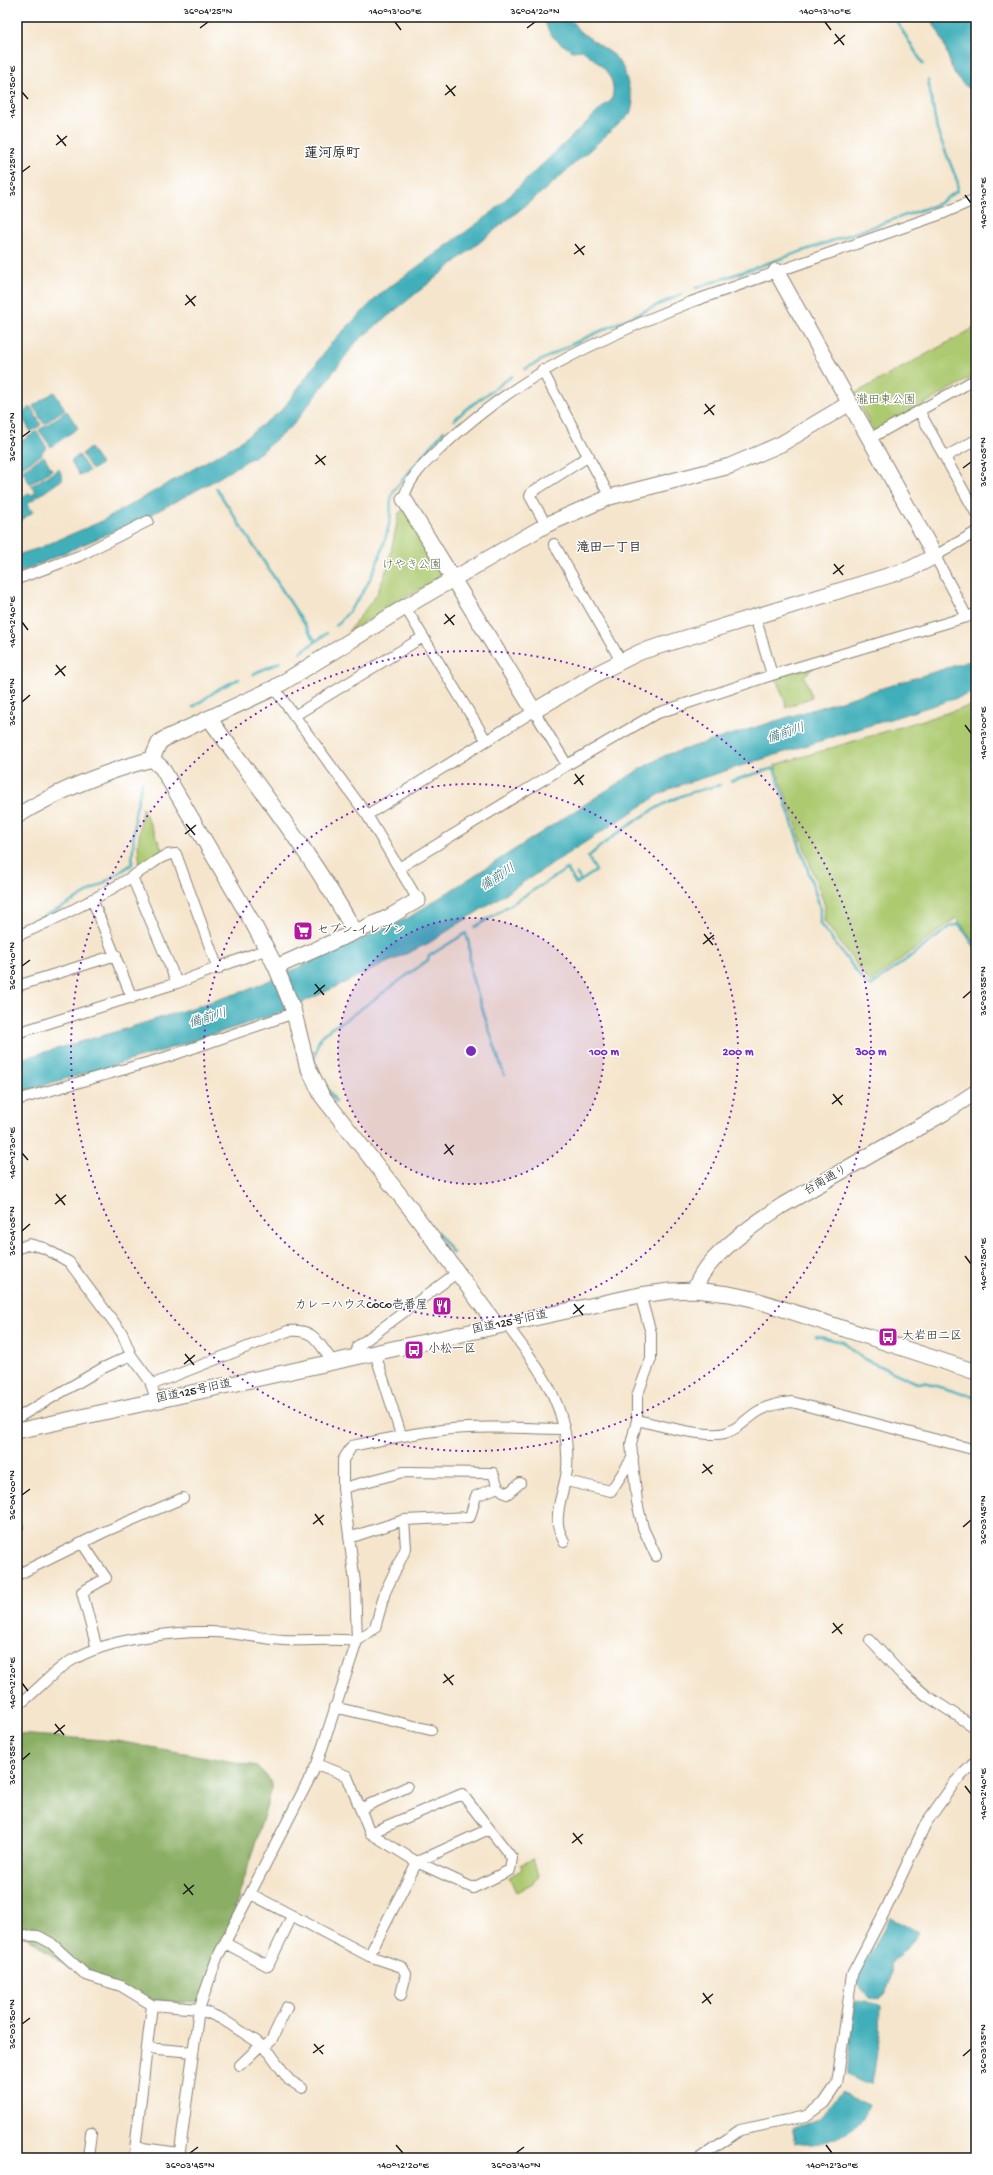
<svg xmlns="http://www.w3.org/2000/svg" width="993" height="2175" font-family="'Gochi Hand','Klee One',sans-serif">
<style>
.green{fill:#adca71;stroke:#647346}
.forest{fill:#8aae63;stroke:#536540}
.water{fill:#3fafba;stroke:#2e666b}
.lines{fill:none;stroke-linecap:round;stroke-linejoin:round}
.stream{stroke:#3fafba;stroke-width:2.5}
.street-casing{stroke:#888074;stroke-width:12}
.secondary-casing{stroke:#888074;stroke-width:17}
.street{stroke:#fff;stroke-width:10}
.secondary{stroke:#fff;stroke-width:15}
.ticks{fill:none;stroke:#1c1c1c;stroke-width:1.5}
.ring{fill:none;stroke:#7b2cbf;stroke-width:2;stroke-dasharray:2 4}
.labels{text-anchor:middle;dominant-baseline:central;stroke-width:3;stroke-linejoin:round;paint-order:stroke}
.park-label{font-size:12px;fill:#56623e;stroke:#fff}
.poi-label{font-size:12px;fill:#1c1c1c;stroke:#fff;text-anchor:start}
.street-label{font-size:12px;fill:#1c1c1c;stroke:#fff}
.neighbourhood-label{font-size:13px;font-weight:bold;fill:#1c1c1c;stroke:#fff}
.water-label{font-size:13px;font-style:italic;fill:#2e666b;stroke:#fff}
.quarter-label{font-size:14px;font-weight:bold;fill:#1c1c1c;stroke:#fff}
.centre{fill:#7b2cbf;stroke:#fff;stroke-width:2}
.ring-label{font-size:12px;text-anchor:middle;font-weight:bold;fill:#7b2cbf;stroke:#fff;stroke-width:3;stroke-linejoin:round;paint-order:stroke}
.neatline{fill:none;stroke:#1c1c1c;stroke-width:1.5}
.ticks-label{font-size:10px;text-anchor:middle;fill:#1c1c1c}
</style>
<rect width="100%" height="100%" fill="#fff"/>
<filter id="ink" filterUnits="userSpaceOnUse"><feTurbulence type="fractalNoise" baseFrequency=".025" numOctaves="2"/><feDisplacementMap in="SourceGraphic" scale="8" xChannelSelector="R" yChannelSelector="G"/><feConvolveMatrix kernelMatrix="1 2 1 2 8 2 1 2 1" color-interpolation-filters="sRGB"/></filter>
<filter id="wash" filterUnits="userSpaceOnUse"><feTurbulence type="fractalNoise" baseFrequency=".012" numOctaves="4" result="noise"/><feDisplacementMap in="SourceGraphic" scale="16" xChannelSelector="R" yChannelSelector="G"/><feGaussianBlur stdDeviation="0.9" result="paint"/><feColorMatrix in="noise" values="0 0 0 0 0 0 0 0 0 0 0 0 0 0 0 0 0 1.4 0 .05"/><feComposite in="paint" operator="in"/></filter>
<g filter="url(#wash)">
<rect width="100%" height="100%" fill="#f5e5cc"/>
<path class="green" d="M976,327V375L874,432L854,394Z
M405,509L443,570L438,578L348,632L377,594L388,566L399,513Z
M814,667L804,676L812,697L785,708L786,704L775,676Z
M976,704V944L956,918L870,983L824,921L825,906L775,765Z
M142,807L163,851L140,866L138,845Z
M533,1859L538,1875L531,1885L516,1892L509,1877L523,1869L520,1865Z"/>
<path class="forest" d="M17,1734L117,1741L257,1766L271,1781V1792L211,1986L202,1999L193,2003L143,2000L113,1989L59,1961L17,1929Z"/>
<path class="water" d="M545,17H569L579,31L614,55L624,69L633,103L630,114L547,188L357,341L293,425L261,452L212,482L150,515L17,574V555L39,548L100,522L237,444L282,410L332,342L380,294L489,215L605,105L611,101C620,77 599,63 582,50L572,51C558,41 546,36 545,17Z
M929,17H976V93C950,77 953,68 943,42C940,33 934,25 929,17Z
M54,392L65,409L44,424L33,406Z
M31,407L41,425L31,432L20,414Z
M67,411L78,428L51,447L39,430Z
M37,431L47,448L41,452L43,454L20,468L17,463V444Z
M90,448L101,464L92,470L82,454Z
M79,455L89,471L79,475L71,461Z
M44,456L52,470L30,484L22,470Z
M59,469L63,479L27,504L33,512L17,523V501L30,493L31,495L36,493L31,486Z
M976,659V692L677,786L660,794L429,943L280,1013L152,1054L17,1093V1060L125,1029L248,990L408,918L640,769L666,755Z
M891,1917L919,1932L910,1945L891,1963C892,1979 890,1988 879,2000L869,1997L855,1979Z
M866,2000L881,2007L880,2034L872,2083H864L847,2075L855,2002Z
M841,2092L869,2104C867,2109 866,2115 863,2119C848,2136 819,2148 796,2143L792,2129L819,2119Z"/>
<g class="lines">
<path class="stream" d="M894,17L923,64
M696,288L938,204L957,191L958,183L937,130L928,80
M525,369L572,344L682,294
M454,420L465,410L512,376
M216,488L316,642
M336,626C367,594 380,564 390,520C392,510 388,501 394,490L444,431
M300,653L327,633
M253,674L280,662
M193,707L220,688L239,679
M731,781L774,768L820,907V924L867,985L871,986L951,926L959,924L976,948
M577,874L581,881
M17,927C57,913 96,889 132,864L135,814L142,782
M475,927L567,869L576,884L596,871L588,857C611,836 652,808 681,796C694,791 708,788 720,785
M466,934L469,944L471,974L504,1075
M315,1067L314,1059L318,1043L321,1037L331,1028L347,1019L428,960L429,956L466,933
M323,1082L336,1102
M437,1232L453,1253
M816,1336L843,1342L862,1358L917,1383L924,1382L963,1394L976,1396"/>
</g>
</g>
<g filter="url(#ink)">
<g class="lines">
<defs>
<path id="street" d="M542,370L610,497
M919,411L976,513
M869,439L976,379
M945,457L976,440
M404,499C407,479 427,461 441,448C514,378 598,339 691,302L944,213L976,199
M546,525L530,496L532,492L589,456
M554,544L621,661
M17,579L79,556L148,521
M405,607L486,740
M755,616L772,675
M967,617L935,556L976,532
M274,688L367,815L418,900
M294,716L423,637
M367,815L534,711L567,765
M399,868L567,765L655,714L772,675L976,614
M132,877L177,983
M92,899L132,998
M17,936C61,917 104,895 144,869C154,863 164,853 176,854L218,969
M17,986L116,955
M17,1033L177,983L267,949
M17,1100L167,1057L294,1013
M17,1249L29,1244L44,1248L69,1262L122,1333L131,1355L150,1381L156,1400
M640,1295L651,1333V1359L637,1396V1420L631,1444L637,1502L643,1528L656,1556
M506,1324C541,1371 571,1408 567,1470C565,1487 556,1507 558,1524C558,1530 562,1536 564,1542
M375,1353L401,1435
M355,1357L358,1346L458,1272
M151,1385L288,1331C315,1328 318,1343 333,1362
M17,1418L103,1368L131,1355
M637,1420C658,1425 705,1438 725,1433C738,1430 748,1417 759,1411C769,1405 780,1403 792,1402L976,1450
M566,1481L611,1491L633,1457
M343,1488L403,1472L493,1473L498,1487
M17,1528L18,1527
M349,1538L404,1520L470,1517L476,1496L498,1487L507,1494L520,1483
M82,1543L106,1578L82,1592L97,1649
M17,1575L104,1532L183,1498
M870,1640L904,1677L927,1696L976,1728
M17,1703L22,1702C40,1688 56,1668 76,1658C110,1639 173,1631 212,1632C236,1632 260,1639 284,1640C308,1641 332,1638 357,1641L375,1628L385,1592L406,1548L404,1520
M334,1707L431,1730
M317,1764L347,1776L370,1833L417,1862L473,1888L510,1870L512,1858L462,1794L370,1833
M360,1809L407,1787
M251,1894L369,1956L402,1967L406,1974L401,1995
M17,1935L38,1936L51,1943L86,1975L121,1986L152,2005L199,2009L222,2019L256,2041L270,2053L289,2080L302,2088
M225,1943L268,1966L292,1916
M369,1956L417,1862L489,1829
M264,2047L271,2041L287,2007
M147,2048L193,2052
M240,2065L261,2045
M135,2147L179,2153
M88,2158L91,2133
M134,2158L152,2005
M179,2158L199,2009L217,1958L317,1764L357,1641L355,1583L343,1488V1460L352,1446C385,1439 418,1432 451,1429C487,1425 527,1429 564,1429
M700,2158L740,2130L806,2116L824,2103L837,2084L852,1974L886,1909L926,1823L955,1782L976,1761"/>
<path id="secondary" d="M404,499L534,711L600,672L640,652L910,569L935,556L776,271
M209,718C259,788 313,856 355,932
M152,759L159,743L164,739L274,688L405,607L546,525L610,497L730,466L781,444L850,403
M17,816C59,790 104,772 152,759L162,768L254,925L276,967L293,1009L307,1065L322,1096L410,1208L497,1326
M276,967L389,917L418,900
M695,1290C702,1259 757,1222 783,1205L944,1113L976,1092
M17,1431L640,1295L670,1291L695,1290L729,1294L753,1299L976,1372"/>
</defs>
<use href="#street" class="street-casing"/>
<use href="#secondary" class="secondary-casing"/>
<use href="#street" class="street"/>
<use href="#secondary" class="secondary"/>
</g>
</g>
<path class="ticks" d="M395,22L401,30M825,22L831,30M200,28L208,22M527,28L535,22M835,34L844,45M834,44L845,35M446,85L455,96M22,92L28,99M445,95L456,86M57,135L66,146M56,145L67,136M22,172L30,166M965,195L971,203M575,244L584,255M574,254L585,246M186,295L195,306M185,305L196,296M705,404L714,415M704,414L715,405M22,437L30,431M316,455L325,465M315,464L326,456M963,468L971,462M834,564L843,575M833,574L844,565M445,614L454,625M22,622L28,630M444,624L455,615M56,665L65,676M55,675L66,666M22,702L30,695M965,725L971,733M575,774L583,785M574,784L584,775M186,824L195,835M185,834L196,825M704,934L713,945M703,944L714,935M22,966L30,960M315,984L324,995M314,994L325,985M963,998L971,991M833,1094L842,1105M832,1104L843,1095M445,1144L453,1155M22,1153L28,1160M444,1154L454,1145M56,1194L65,1205M55,1204L66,1195M22,1231L30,1224M965,1256L971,1264M574,1304L583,1315M573,1314L584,1305M185,1354L194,1365M184,1364L195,1355M703,1464L712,1474M702,1473L713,1465M22,1495L30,1489M315,1514L323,1525M313,1524L324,1515M963,1527L971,1520M833,1623L842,1634M832,1633L843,1624M444,1674L453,1685M22,1683L28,1691M443,1683L454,1675M55,1724L64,1735M54,1734L65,1725M22,1760L30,1753M965,1786L971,1794M573,1833L582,1844M572,1843L583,1834M184,1884L193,1895M183,1894L194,1885M703,1993L711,2004M702,2003L713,1994M22,2024L30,2018M314,2044L323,2054M313,2053L324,2045M963,2056L971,2049M396,2145L403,2153M826,2145L832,2153M190,2153L198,2147M516,2153L524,2147"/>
<circle cx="471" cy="1051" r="133" fill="#7b2cbf" fill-opacity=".12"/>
<g class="ring">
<circle cx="471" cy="1051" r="133"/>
<circle cx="471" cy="1051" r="267"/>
<circle cx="471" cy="1051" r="400"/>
</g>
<defs>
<symbol id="supermarket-square" viewBox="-11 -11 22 22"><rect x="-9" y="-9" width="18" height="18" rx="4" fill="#b5179e" stroke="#fff"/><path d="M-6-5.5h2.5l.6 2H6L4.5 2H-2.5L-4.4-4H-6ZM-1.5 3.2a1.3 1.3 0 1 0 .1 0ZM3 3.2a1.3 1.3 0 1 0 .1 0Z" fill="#fff"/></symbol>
<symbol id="restaurant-square" viewBox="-11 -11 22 22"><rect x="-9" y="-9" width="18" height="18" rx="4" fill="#b5179e" stroke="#fff"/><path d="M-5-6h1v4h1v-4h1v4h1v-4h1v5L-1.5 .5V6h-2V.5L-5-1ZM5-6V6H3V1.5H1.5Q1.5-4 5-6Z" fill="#fff"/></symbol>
<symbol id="bus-square" viewBox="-11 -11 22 22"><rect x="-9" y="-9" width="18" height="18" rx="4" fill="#b5179e" stroke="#fff"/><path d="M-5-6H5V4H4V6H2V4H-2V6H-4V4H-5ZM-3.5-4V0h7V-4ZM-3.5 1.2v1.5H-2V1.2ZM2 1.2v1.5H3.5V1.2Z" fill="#fff"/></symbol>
</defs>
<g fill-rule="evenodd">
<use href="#supermarket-square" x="292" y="920" width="22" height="22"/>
<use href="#restaurant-square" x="431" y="1295" width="22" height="22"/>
<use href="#bus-square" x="877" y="1326" width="22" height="22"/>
<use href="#bus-square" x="403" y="1339" width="22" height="22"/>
</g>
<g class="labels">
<g class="park-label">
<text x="886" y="401">瀧田東公園</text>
<text x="412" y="566">けやき公園</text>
</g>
<g class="poi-label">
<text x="317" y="931">セブン-イレブン</text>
<text x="428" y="1306" text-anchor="end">カレーハウスCoCo壱番屋</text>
<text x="902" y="1337">大岩田二区</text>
<text x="428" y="1350">小松一区</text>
</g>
<g class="street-label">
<text transform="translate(826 1181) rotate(-30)">台南通り</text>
<text transform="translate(510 1323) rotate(-12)">国道125号旧道</text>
<text transform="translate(194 1392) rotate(-12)">国道125号旧道</text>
</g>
<g class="neighbourhood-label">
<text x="609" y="548">滝田一丁目</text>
</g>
<g class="water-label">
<text transform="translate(786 734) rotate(-18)">備前川</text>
<text transform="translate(498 878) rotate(-33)">備前川</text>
<text transform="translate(208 1019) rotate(-17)">備前川</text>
</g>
<g class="quarter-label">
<text x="332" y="154">蓮河原町</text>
</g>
</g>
<circle cx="471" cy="1051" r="6" class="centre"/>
<g class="ring-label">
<text x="604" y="1055">100 m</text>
<text x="738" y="1055">200 m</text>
<text x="871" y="1055">300 m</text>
</g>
<rect width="993" height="2175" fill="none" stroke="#fff" stroke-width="44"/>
<rect x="22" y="22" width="949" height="2131" class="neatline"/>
<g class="ticks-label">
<text x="208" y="14">36°04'25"N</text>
<text x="395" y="14">140°13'00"E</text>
<text x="535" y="14">36°04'20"N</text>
<text x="825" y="14">140°13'10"E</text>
<text transform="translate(11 92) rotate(-90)" y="4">140°12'50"E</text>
<text transform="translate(11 172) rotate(-90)" y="4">36°04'25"N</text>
<text transform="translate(982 203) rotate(-90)" y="4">140°13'10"E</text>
<text transform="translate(11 437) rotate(-90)" y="4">36°04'20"N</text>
<text transform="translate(982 462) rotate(-90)" y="4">36°04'05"N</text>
<text transform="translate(11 622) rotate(-90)" y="4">140°12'40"E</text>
<text transform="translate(11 702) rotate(-90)" y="4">36°04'15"N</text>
<text transform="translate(982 733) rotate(-90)" y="4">140°13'00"E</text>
<text transform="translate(11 966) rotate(-90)" y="4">36°04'10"N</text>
<text transform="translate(982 991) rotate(-90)" y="4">36°03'55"N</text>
<text transform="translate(11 1153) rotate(-90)" y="4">140°12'30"E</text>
<text transform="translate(11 1231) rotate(-90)" y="4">36°04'05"N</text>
<text transform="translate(982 1264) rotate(-90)" y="4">140°12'50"E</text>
<text transform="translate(11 1495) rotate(-90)" y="4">36°04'00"N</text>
<text transform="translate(982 1520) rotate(-90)" y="4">36°03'45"N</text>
<text transform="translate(11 1683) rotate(-90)" y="4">140°12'20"E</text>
<text transform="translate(11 1760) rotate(-90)" y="4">36°03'55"N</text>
<text transform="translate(982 1794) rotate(-90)" y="4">140°12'40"E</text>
<text transform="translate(11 2024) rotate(-90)" y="4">36°03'50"N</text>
<text transform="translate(982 2049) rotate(-90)" y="4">36°03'35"N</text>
<text x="190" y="2168">36°03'45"N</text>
<text x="403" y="2168">140°12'20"E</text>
<text x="516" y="2168">36°03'40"N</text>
<text x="832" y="2168">140°12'30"E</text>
</g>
</svg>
